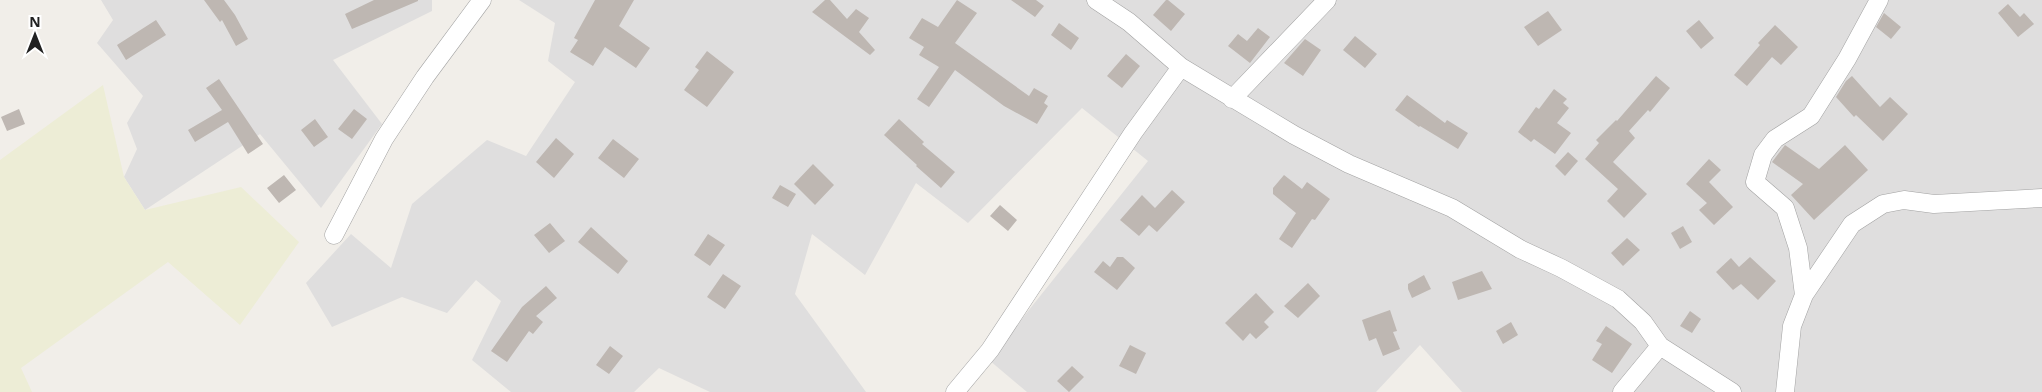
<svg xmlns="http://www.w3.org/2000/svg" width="2042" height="392" font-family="'Noto Sans',sans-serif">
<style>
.residential{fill:#dfdede}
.farmland{fill:#ededd6}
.building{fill:#beb7b2}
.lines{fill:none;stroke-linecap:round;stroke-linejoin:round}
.minor-casing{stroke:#a2a2a2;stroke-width:19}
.minor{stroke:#fff;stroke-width:18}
</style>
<rect width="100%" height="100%" fill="#f1eee9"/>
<path class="residential" d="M101,0H432V11L333,60L382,124L321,208L260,134L145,210L124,177L137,149L127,123L143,96L97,43L113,20Z
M519,0H2042V392H1462L1420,345L1376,392H1027L989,360L1148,161L1082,108L968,223L916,183L865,275L812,234L795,294L866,392H710L659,368L634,392H511L472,360L501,301L476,280L447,313L402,297L332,327L306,283L351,234L391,268L412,204L487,140L526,156L575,82L548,61L555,23Z"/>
<path class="farmland" d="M103,85L124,177L145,210L241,187L299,242L240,325L168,262L21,368L32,392H0V160Z"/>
<path class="building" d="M204,0H224L235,15L248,39L236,46L222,20L220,22Z
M374,0H418V1L352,29L345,14Z
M595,0H634L619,26L650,48L636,68L605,47L593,66L570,52L578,40L574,38Z
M825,0H830L847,19L856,9L869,18L859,32L875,50L870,55L812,12Z
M957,0L977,13L955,43L1029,96L1034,88L1048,96L1044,103L1048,106L1037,124L1004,106L955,70L929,107L917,99L939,67L919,55L924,47L909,38L922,18L938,27Z
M1011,0H1036L1044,6L1035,17Z
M1166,0H1168L1185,14L1171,31L1153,15Z
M2008,4L2020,17L2024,13L2034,24L2018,37L1998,13Z
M1548,11L1562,30L1538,46L1524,27Z
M1884,13L1901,27L1891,39L1876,27Z
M156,20L166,35L126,60L117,45Z
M1699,20L1714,38L1701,49L1686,31Z
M1059,23L1079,38L1071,50L1051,35Z
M1775,25L1798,47L1781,65L1772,57L1747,86L1734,75L1760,45L1758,43Z
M1258,28L1270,37L1250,63L1228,46L1238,34L1247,41Z
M1355,36L1377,54L1365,68L1343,50Z
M1305,39L1321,50L1303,76L1284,63Z
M707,51L734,72L707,107L684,90L699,70L695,67Z
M1126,54L1140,66L1122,88L1107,76Z
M1656,76L1670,88L1650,112L1648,110L1629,131L1635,138L1613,162L1647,194L1624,218L1607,201L1618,189L1585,159L1599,143L1596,140L1616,120L1617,121Z
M1852,76L1880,107L1890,97L1908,114L1883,141L1856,115L1854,117L1836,97L1846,81Z
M219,79L263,144L248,154L228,122L195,142L188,130L222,110L206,88Z
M1554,89L1567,99L1563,103L1569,108L1557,123L1571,133L1555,154L1534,139L1531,142L1518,132L1536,107L1539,109Z
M1407,95L1445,123L1447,120L1468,133L1458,149L1420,126L1419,127L1395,110Z
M19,109L25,124L7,131L1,117Z
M354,109L367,119L352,139L338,129Z
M315,119L328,137L314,147L301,130Z
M899,119L924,142L922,144L955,172L941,188L916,166L917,165L884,135Z
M556,138L574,154L554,178L536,162Z
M613,139L639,159L624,178L598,158Z
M1785,145L1819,169L1845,145L1868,170L1814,220L1791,195L1803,184L1772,162Z
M1568,152L1578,161L1565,176L1555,166Z
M1709,159L1721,170L1709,182L1733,207L1714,225L1699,210L1707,203L1686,184Z
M813,164L834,185L815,205L794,184Z
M284,175L296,190L279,203L267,188Z
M1284,175L1302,189L1307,182L1330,199L1315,220L1312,219L1292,248L1279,239L1296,213L1273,194V188Z
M780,185L796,194L788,207L772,198Z
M1172,190L1185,202L1157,232L1149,225L1139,236L1120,220L1142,195L1155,208Z
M1000,205L1017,220L1008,231L990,216Z
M550,223L565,241L549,253L534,235Z
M1683,226L1692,242L1680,249L1671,233Z
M591,227L628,261L618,274L578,242Z
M708,234L725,245L710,266L694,255Z
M1627,238L1640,250L1623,266L1611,253Z
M1117,257H1123L1135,268L1117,290L1094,272L1103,261L1110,267Z
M1750,257L1776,281L1758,300L1741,284L1733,290L1716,272L1731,258L1739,267Z
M1482,271L1492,289L1458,300L1452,282Z
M723,274L741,286L725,309L707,297Z
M1424,275L1431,289L1412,298L1408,289V284Z
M1308,283L1320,296L1298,318L1284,306Z
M546,286L557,298L536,316L543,322L533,334L529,331L507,362L491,351L522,307Z
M1256,293L1274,312L1264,322L1269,327L1256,339L1250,333L1243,341L1225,323Z
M1390,310L1397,331L1393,332L1400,349L1383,356L1376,338L1369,341L1362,320Z
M1690,311L1701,319L1692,333L1680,326Z
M1511,322L1518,335L1503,344L1496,331Z
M1606,326L1632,344L1612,373L1592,360L1602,344L1596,341Z
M1130,345L1146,353L1136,374L1119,366Z
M610,346L623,356L609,374L596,365Z
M1072,366L1084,377L1069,392L1057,381Z"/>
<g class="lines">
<defs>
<path id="minor" d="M1096,0L1129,22L1181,67L1294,135L1349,164L1452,208L1520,249L1561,268L1618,299L1643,322L1660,346L1732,392
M1232,99L1327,0
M334,235L384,139L425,77L482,0
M1804,295L1798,248L1785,208L1755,182L1763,155L1775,139L1811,116L1847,59L1879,0
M955,392L990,350L1133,133L1181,67
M1622,392L1660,346
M1785,392L1792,326L1804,295L1852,224L1883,204L1904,200L1934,204L2042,198"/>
</defs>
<use href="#minor" class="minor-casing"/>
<use href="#minor" class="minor"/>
</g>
<g transform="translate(35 35)" stroke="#ffffff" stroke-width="4" paint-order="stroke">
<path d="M0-4L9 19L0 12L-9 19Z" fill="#212121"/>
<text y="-8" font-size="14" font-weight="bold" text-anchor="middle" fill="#212121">N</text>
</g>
</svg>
